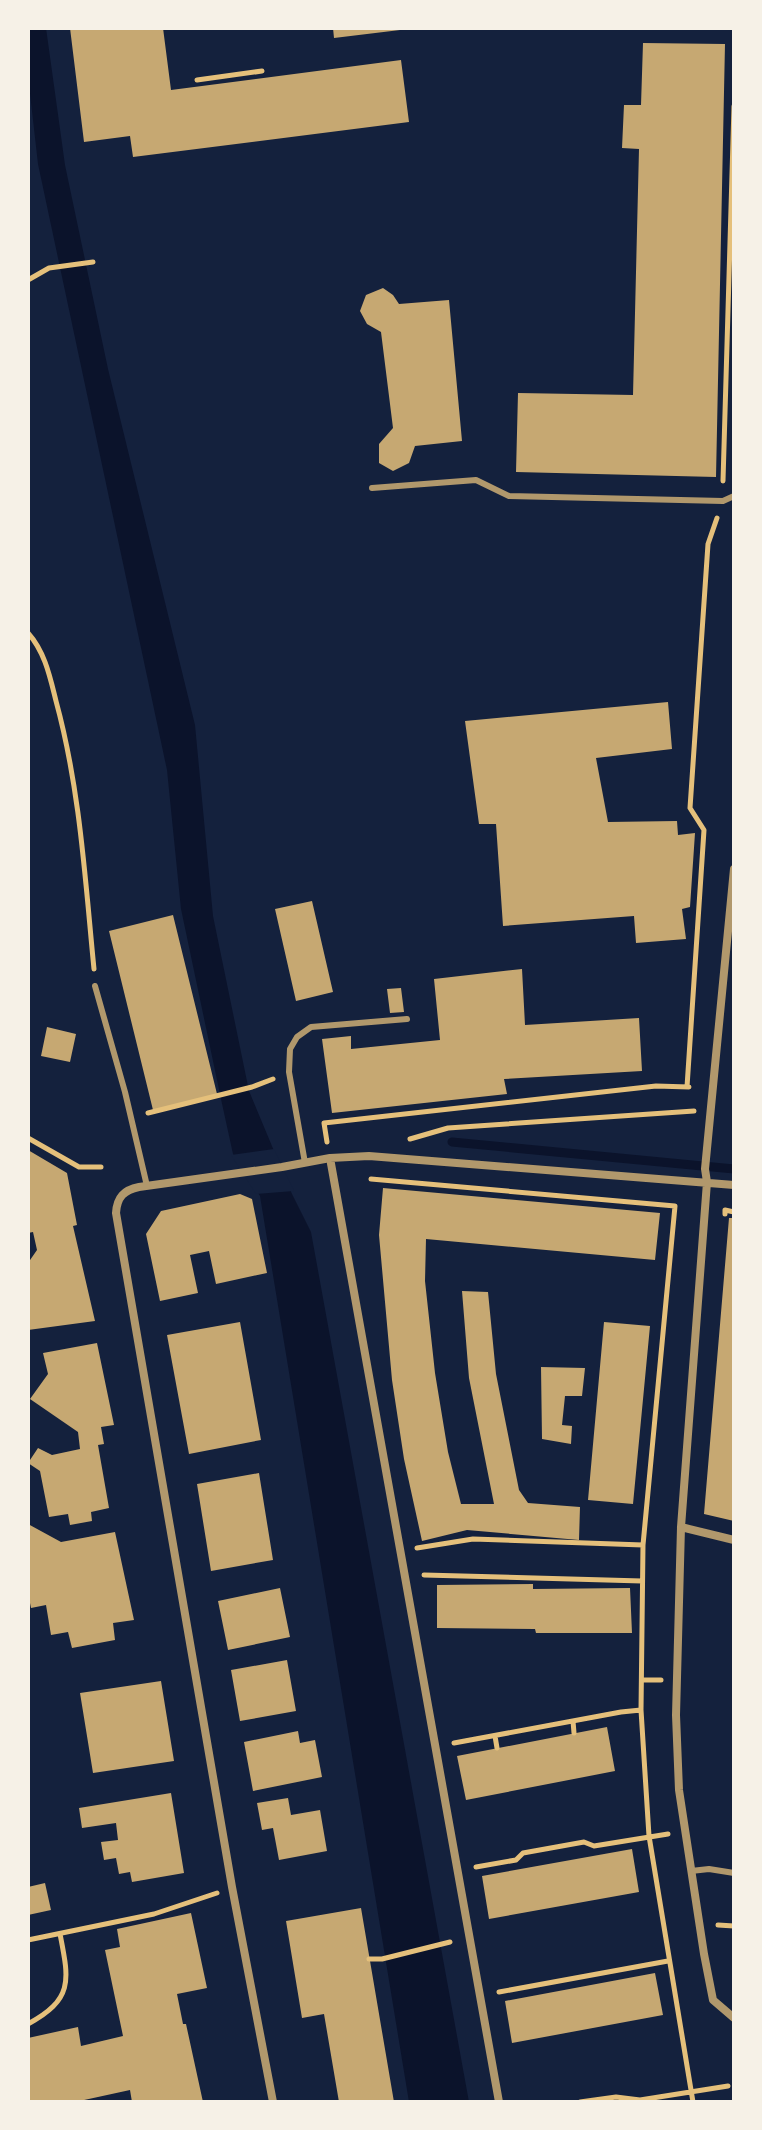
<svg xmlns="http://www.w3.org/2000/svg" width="762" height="2130" font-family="Manrope,sans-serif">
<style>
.water{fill:#0b132b}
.pier{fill:#14213d}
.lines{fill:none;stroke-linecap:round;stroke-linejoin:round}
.stream{stroke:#0b132b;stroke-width:9}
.building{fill:#c6a872}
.path{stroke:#e5c07b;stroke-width:5}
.service{stroke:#b1986c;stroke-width:6}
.minor{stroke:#b1986c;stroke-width:8}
</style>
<rect width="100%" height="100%" fill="#14213d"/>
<path class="water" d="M28,28H46L65,165L108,369L195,725L213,916L249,1091L292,1194L311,1232L469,2102H409L260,1196L233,1154L221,1099L181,909L167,770L38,164L28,76Z"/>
<path class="pier" d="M274,1149L294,1191L256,1194L231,1155Z"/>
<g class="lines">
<path class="stream" d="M452,1142L734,1169"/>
</g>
<path class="building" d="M70,28H163L171,90L401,60L409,122L133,157L130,136L84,142Z
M333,28H399L400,30L334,38Z
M643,43L725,44L716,477L516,472L518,393L633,395L639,149L622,148L624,105H641Z
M383,288L393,295L399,304L449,300L462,441L415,446L409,463L393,471L379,463V444L393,428L381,332L367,324L360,311L366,295Z
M668,702L672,749L596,758L608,822L677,821L678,835L695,833L690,907L682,909L686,939L636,943L634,916L503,926L496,824H479L465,721Z
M312,901L333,992L296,1001L275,909Z
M173,915L217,1094L153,1110L109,931Z
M522,969L525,1025L639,1018L642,1071L504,1079L507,1094L332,1113L322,1039L351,1036V1049L440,1040L434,979Z
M401,988L404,1012L390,1013L387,989Z
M47,1027L76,1034L70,1062L41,1056Z
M28,1150L67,1173L77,1225L73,1226L95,1321L28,1330V1290H30L28,1263L37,1250L33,1232L28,1233Z
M383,1188L660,1213L655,1260L426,1239L425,1281L435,1373L448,1452L461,1504H494L469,1378L462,1291L488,1292L496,1374L519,1490L528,1503L580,1507L579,1540L467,1530L422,1541L404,1459L392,1380L379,1235Z
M240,1194L252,1199L267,1273L216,1284L209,1251L190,1255L198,1293L160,1301L146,1234L161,1211Z
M729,1218H734V1521L704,1514Z
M240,1322L261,1440L189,1454L167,1335Z
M604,1322L650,1326L633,1504L588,1500Z
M97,1343L114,1425L101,1427L104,1444L98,1445L109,1508L91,1512L92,1521L70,1525L68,1514L49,1517L40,1471L28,1463L38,1448L52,1455L80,1449L78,1432L30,1399L48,1374L43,1353Z
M541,1367L585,1368L582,1396H565L562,1425L572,1426L571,1444L542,1439Z
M259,1473L273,1560L211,1571L197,1484Z
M28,1524L61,1542L115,1532L134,1620L113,1623L115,1640L72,1648L68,1632L51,1635L46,1605L31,1608L28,1593Z
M533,1584V1589L630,1588L632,1633H536L535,1629L437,1628V1585Z
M280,1588L290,1637L228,1650L218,1601Z
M287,1660L296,1711L240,1721L231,1670Z
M161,1681L174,1761L93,1773L80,1693Z
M607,1727L615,1771L466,1800L457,1756Z
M298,1731L300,1743L315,1740L322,1777L253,1791L244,1742Z
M171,1793L184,1873L132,1882L130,1872L119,1874L116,1858L104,1860L101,1842L118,1840L116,1823L82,1828L79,1808Z
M288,1798L291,1815L320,1810L327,1851L279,1860L273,1828L262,1830L257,1803Z
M632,1849L639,1892L489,1919L482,1876Z
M45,1883L51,1910L28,1915V1887Z
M361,1908L394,2102H339L324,2014L302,2018L286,1921Z
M191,1913L207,1988L177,1994L183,2024H186L203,2102H132L130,2090L75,2102H28V2038L78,2027L81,2046L123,2036L105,1950L120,1947L117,1929Z
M655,1973L663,2015L512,2043L505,2001Z"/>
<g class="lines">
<path class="path" d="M197,80L262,71
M28,280L49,268L93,262
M723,481L734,106
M28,633C45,652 50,677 56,701C80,789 85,878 94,969
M687,1087L704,830L690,808L708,544L717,518
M148,1113L252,1087L273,1079
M28,1138L79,1167H101
M410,1139L448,1128L694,1111
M327,1142L324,1123L656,1086L689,1087
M371,1179L675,1206L643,1545L641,1710L649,1836L693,2102
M725,1214V1210L734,1212
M417,1548L473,1539L643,1545
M424,1575L642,1581
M642,1680H661
M573,1721L574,1733
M495,1736L497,1748
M454,1743L621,1712L641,1710
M476,1867L516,1860L523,1853L584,1842L594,1846L668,1834
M718,1925L734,1926
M28,1940L154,1914L217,1893
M369,1959H382L450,1942
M499,1992L668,1961
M28,2024C74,1999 69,1980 60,1934
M580,2102L616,2097L640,2100L728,2086"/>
<path class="service" d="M372,488L476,480L509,496L723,501L734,496
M95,986L125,1092L147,1186
M305,1163L289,1072L290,1049L297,1037L311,1027L407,1019
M691,1871L709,1869L734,1873"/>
<path class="minor" d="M734,869L705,1169L707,1182L681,1527L676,1715L679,1790L704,1954L713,2000L734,2018
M330,1158L499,2102
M681,1527L734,1540
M273,2102L232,1887L116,1213C117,1197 124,1190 139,1187L282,1167L330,1158L369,1156L734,1185"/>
</g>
<rect width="762" height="2130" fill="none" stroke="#f6f1e7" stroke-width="60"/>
</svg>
